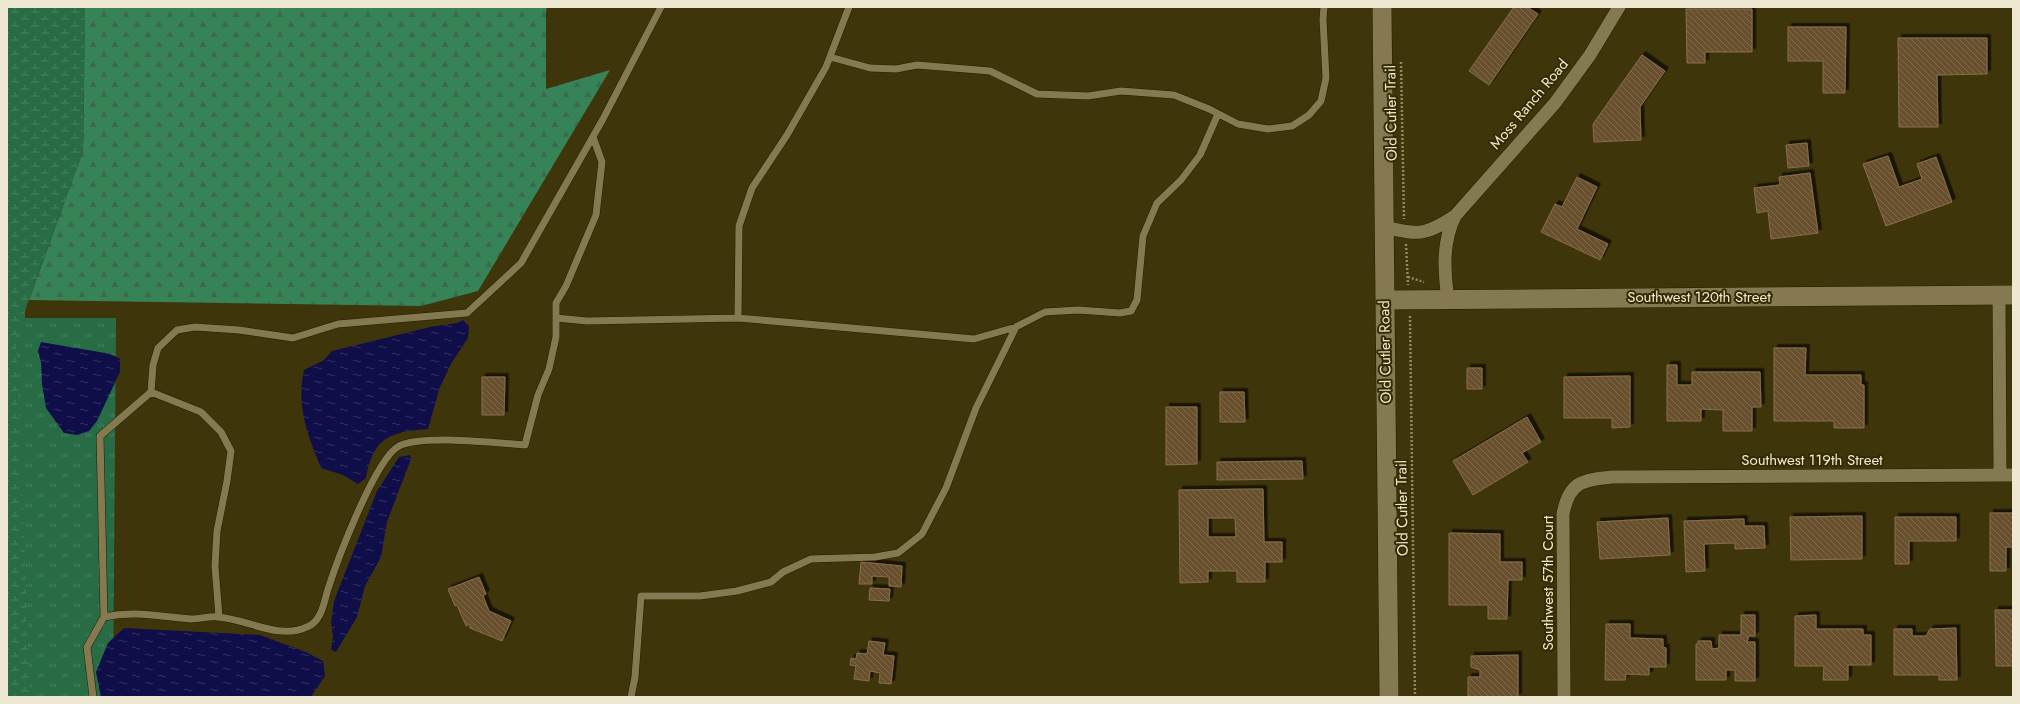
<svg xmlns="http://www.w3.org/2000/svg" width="2020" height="704" font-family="Jost,sans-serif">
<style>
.grass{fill:url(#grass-tufts)}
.forest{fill:url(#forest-firs)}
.wetland{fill:url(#wetland-marsh)}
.water{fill:url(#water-ripples)}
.building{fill:url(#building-back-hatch);stroke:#886e4b;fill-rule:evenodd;filter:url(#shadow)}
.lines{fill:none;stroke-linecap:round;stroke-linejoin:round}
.lane-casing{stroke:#241d00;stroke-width:8}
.street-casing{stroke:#241d00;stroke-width:14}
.secondary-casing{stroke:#241d00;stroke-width:20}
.path{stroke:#908867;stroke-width:2.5;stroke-dasharray:2 2;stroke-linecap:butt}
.lane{stroke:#847950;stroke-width:7}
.street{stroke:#847950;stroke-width:13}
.secondary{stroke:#847950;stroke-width:19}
.labels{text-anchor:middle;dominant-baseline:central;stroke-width:4;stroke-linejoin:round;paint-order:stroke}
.street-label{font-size:15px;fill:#eee8d2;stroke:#352b00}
</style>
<defs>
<pattern id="grass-tufts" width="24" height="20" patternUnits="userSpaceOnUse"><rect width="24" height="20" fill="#276c45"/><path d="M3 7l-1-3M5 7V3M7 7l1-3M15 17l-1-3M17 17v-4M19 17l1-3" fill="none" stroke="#47815f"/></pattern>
<pattern id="forest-firs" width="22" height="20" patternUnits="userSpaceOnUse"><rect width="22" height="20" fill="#358356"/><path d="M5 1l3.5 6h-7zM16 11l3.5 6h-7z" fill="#3d684c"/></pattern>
<pattern id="wetland-marsh" width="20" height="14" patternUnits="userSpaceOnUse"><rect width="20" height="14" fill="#276c45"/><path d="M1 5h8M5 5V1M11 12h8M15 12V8" fill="none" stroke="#47815f"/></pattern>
<pattern id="water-ripples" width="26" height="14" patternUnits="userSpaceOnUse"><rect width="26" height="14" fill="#100e49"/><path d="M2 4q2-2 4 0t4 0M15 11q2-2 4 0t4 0" fill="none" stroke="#333162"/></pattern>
<pattern id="building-back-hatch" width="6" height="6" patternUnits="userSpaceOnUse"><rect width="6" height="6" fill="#68502d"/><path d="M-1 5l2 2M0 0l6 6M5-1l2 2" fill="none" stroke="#7e694b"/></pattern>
<filter id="shadow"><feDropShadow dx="3.5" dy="-3.5" stdDeviation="0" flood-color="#0009"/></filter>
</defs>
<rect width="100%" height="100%" fill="#3f350b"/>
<path class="grass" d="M7,7H23L25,318H116L113,697H7Z"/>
<path class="forest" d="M85,7H547L546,11V89L610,70L478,291L421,306L29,300L83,151Z"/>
<path class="wetland" d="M7,7H85L83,151L16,335L30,697H7Z"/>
<path class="water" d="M463,320L469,326L468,338L452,362L440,387L428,429C419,430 409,430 400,433C376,439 370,457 366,478L358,484L343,475L321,468C307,434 296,406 304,370L324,360L332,351L430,327L457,323Z
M41,342L111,354L120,359V372L97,421L89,431L77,435L64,433L46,408L42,384L41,362L38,351Z
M410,455L411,459L387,522L381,557L365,586L357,617L336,652L331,650L333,636L331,623L334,601L377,491L399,457Z
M124,628L260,635L306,652L323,661L325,676L311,697H101L96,672L108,643Z"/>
<path class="building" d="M1514,7H1527L1538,14L1489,85L1469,71Z
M1686,9H1752V52H1705V63H1687Z
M1788,27H1846L1845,93H1823V61H1788Z
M1898,38H1987V74L1937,75L1938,127H1899Z
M1642,55L1665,71L1640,107L1641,140L1594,142L1593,124Z
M1807,143L1809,166L1788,168L1786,145Z
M1888,156L1899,187L1922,179L1917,164L1936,157L1952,202L1886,226L1863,164Z
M1810,173L1818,233L1771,239L1768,211L1757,213L1754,188L1780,185L1779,177Z
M1577,177L1597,187L1577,229L1608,244L1600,260L1541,232L1555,204L1562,207Z
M1774,348H1806L1805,375H1861V385H1864V428H1834V421H1774Z
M1667,365H1677V385H1692V372H1760L1761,407H1752V431H1723V410L1701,409V421H1667Z
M1467,368H1482V389H1467Z
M1630,376V427L1612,428V418H1564V377Z
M482,377H505L504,415H482Z
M1220,392H1244L1245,422H1220Z
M1166,407H1197V464L1166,465Z
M1527,417L1541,442L1522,453L1528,462L1473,495L1453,461Z
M1302,461L1303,479L1217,480V462Z
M1263,489L1264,542H1282V562H1265V582H1237V571H1208V582L1180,583L1179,490ZM1208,518H1235L1236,537H1208Z
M1990,513H2013V547H2006V571H1990Z
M1862,516V559L1791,560L1790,517Z
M1895,517H1956V541H1909V564H1895Z
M1668,518L1670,555L1600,559L1597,522Z
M1744,519V526H1764L1765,548L1735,549V543L1704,544L1705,571L1686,572L1684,521Z
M1449,533L1500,534V562H1522V580H1508L1507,619H1488V605H1449Z
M861,562L902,566L901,587L889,586V577L872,576V584H859Z
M479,577L486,594L483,596L489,611L511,621L502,641L470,628V624L466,626L457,605L455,606L448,589Z
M870,588L890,589L889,601L869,600Z
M1995,610H2013V666H1996Z
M1741,615H1755V636H1749L1747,642H1755V681H1735V670H1726V680H1696V644H1698V641H1711L1712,649L1719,648V635H1741Z
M1816,615V629H1863V635H1871V665H1848V680H1823L1824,666H1795V616Z
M1606,624H1630V638L1663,639V647L1666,648V667H1649V675L1626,674L1625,680H1605Z
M1956,628L1957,680H1939V675H1894V629H1912V636H1926L1930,629Z
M869,641L885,643L883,655L894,656L891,684L879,683L880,673L870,671L869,681L854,679L856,666L850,665L851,658L856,659L857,653L867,654Z
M1518,655V697H1468V677H1480V670L1471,667V656Z"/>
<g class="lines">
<defs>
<path id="lane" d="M830,57L870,68L896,69L917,65L990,71L1037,94L1088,96L1121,91L1174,95L1209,109L1238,124L1268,129L1292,126L1309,115L1321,101L1326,78L1323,19L1324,7
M593,137L602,162L596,215L566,286L556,303V318L587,321L738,318L974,339L1016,327L1045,312L1078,310L1120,313L1131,311L1137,300L1143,236L1157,203L1181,180L1200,155L1218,114
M738,318L739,226L752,188L787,135L826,67L849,7
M151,392L201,412L221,432L231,451L227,481L217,531L215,566L219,617
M104,617C136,610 160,617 191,619C200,619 209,616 218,617C247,619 278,640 307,627C322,621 324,602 328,589C337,561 375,459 399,446C421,434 498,443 525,445L538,395L549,369L556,337V318
M93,697L87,647L104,617L100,436L151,392L153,365L158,348L177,330L195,327L239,330L293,338L338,324L467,313L521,263L603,119L661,7
M631,697L635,677L641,596H700L737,591L771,582L783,572L811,559L875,557L898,553L922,534L946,488L976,408L1016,327"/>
<path id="street" d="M1384,227C1420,235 1424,236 1455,216
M1999,295L2000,475
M1448,299C1444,271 1442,242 1455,216L1555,103L1590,55L1619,7
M1564,697L1563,514C1569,482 1582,480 1612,477L2013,475"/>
<path id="secondary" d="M1382,7L1389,697
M1385,300L2013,295"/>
</defs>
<use href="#lane" class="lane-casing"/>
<use href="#street" class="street-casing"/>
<use href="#secondary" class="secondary-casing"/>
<path class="path" d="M1401,62L1404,219
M1406,244L1408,285
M1408,277L1424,282
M1410,316L1415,697"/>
<use href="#lane" class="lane"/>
<use href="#street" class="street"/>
<use href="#secondary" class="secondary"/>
</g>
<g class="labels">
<g class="street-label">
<text transform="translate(1529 104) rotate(-50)">Moss Ranch Road</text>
<text transform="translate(1391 113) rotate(-91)">Old Cutler Trail</text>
<text x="1699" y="297">Southwest 120th Street</text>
<text transform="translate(1385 352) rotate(-91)">Old Cutler Road</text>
<text x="1812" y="460">Southwest 119th Street</text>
<text transform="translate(1402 508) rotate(-91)">Old Cutler Trail</text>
<text transform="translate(1548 583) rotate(-90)">Southwest 57th Court</text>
</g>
</g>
<rect width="2020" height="704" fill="none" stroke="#eee8d2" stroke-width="16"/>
</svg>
